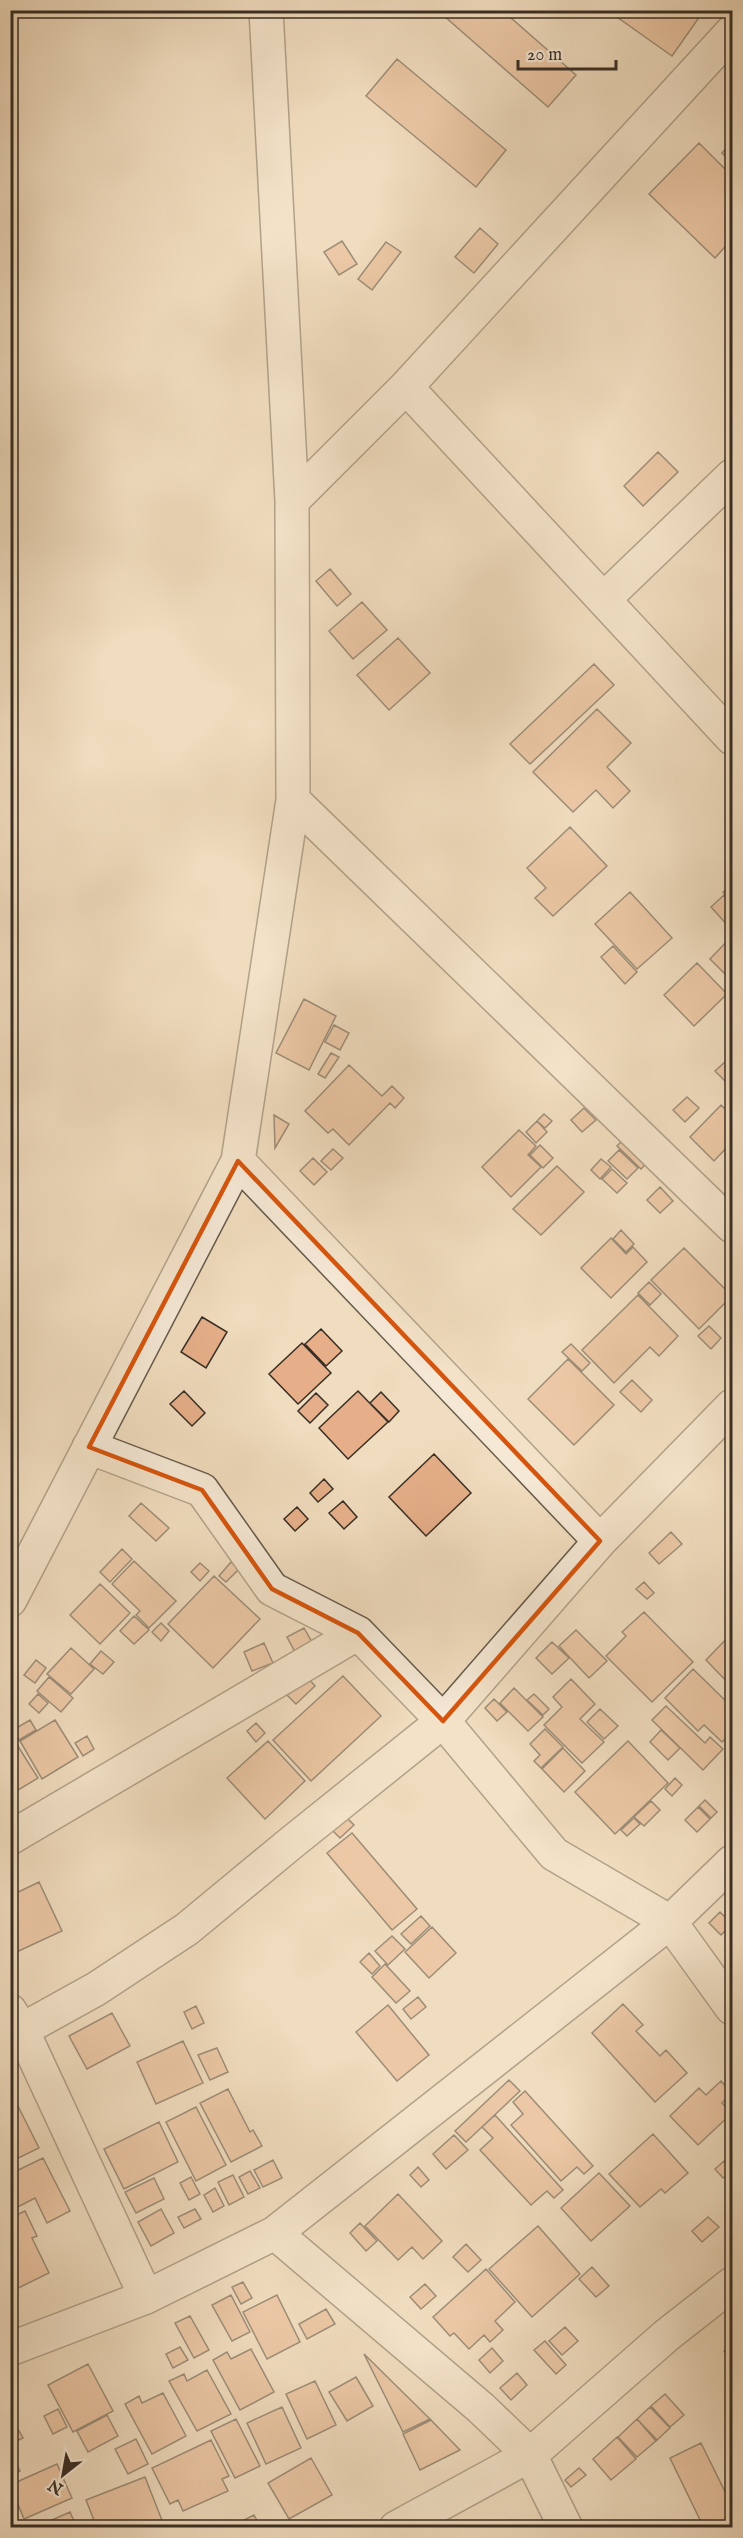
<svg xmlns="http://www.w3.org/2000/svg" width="743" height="2538" font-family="'IM FELL English',serif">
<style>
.building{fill:#e6af89;stroke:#382e25;stroke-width:1.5}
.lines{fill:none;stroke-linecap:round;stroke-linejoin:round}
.minor-casing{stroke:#665a4b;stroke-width:36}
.minor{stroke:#f5e8d5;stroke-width:33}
.marked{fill:none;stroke:#d6550e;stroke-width:4.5;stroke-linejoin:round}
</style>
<rect width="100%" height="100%" fill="#f0dcbe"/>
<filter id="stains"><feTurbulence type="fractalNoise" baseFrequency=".00333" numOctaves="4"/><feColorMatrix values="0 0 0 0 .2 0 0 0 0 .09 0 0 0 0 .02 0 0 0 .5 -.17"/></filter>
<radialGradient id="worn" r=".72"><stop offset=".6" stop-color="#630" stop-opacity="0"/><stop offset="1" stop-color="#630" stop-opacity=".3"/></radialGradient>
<path class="building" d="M449,10H502L576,75L548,107L444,16Z
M607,10H686L698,19L672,56Z
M397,59L506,150L476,187L366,96Z
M732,142V163L722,153Z
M699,143L732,176V239L715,258L649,194Z
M480,228L498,244L474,273L455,257Z
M342,241L357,264L339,275L324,252Z
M386,242L401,252L372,290L358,279Z
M658,452L678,472L643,506L624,486Z
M330,569L351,594L337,606L316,581Z
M362,602L387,630L353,659L329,631Z
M398,638L430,673L389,710L357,675Z
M594,664L614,685L530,764L510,744Z
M597,709L631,743L607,767L630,791L613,808L596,790L573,812L533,772Z
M570,827L607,866L553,916L535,898L546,888L527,868Z
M732,884V902L723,892Z
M630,892L672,938L637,969L595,924Z
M724,895L732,905V924L729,927L711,907Z
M732,936V981L710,959Z
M613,946L637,972L625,984L601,957Z
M697,963L727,994L694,1026L664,995Z
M304,999L336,1016L309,1070L276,1053Z
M334,1025L349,1033L340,1050L325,1042Z
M331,1053L339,1057L325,1078L318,1074Z
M726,1061L732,1068V1080L728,1084L715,1071Z
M349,1065L382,1096L392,1086L404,1098L395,1108L390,1103L349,1145L333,1129L328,1133L305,1111Z
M687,1097L699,1108L685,1122L673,1110Z
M721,1105L732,1116V1142L714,1161L690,1137Z
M584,1108L596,1120L582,1132L571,1120Z
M544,1114L552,1121L545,1128L537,1121Z
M274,1115L289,1124L275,1148Z
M537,1121L547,1132L536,1143L526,1132Z
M519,1130L536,1146L528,1155L541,1167L511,1197L482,1167Z
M628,1135L652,1158L641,1169L617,1146Z
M540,1145L553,1158L543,1168L530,1155Z
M333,1149L343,1158L331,1170L321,1161Z
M619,1150L638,1168L627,1179L608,1161Z
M313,1158L327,1172L314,1185L300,1171Z
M601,1159L611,1167L600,1179L591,1170Z
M557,1166L584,1192L541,1235L513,1209Z
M612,1169L627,1183L617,1193L602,1179Z
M660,1187L673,1201L660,1213L647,1200Z
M621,1230L634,1244L626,1252L613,1239Z
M611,1238L626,1254L633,1247L647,1262L611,1298L581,1268Z
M684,1248L732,1296L699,1329L651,1280Z
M649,1282L661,1294L650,1305L638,1293Z
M638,1295L678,1336L659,1356L650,1347L614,1383L582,1350Z
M202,1317L227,1332L206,1368L181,1352Z
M709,1326L721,1338L711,1349L698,1336Z
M321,1329L342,1351L326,1366L305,1344Z
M302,1343L331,1373L298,1404L269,1374Z
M571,1344L590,1363L582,1371L562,1352Z
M568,1359L614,1405L574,1445L528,1399Z
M632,1380L652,1400L641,1412L620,1392Z
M184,1391L205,1413L192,1426L170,1404Z
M358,1391L388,1422L348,1459L319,1428Z
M381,1392L399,1411L389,1422L370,1403Z
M316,1393L328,1405L310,1423L298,1411Z
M434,1454L471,1493L426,1536L389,1497Z
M324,1479L333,1489L318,1502L310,1493Z
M343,1501L357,1517L344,1529L329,1513Z
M141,1503L169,1528L156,1541L129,1516Z
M297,1507L308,1519L295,1531L284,1519Z
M671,1532L682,1544L659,1564L649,1553Z
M122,1549L132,1559L110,1582L100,1572Z
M134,1561L176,1601L149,1628L136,1615L140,1611L112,1584Z
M231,1562L239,1569L226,1582L219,1576Z
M200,1563L209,1571L200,1581L191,1572Z
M214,1576L260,1619L213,1668L168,1624Z
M644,1582L654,1593L647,1599L636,1589Z
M100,1584L130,1613L100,1644L70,1615Z
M644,1612L693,1662L652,1702L606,1656L626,1636L622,1632Z
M134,1616L149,1630L134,1644L120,1631Z
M161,1623L169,1631L161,1641L152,1632Z
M304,1628L312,1642L295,1652L287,1637Z
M576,1630L607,1661L589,1678L559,1646Z
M732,1633V1687L706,1660Z
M552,1642L569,1658L552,1674L536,1658Z
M264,1643L273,1663L252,1671L244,1652Z
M71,1648L94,1669L71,1694L47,1674Z
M101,1651L114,1662L103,1674L90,1664Z
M36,1660L46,1668L35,1683L24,1675Z
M693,1669L732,1707V1732L722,1742L704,1725L698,1731L665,1698Z
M343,1676L381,1716L311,1781L273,1740Z
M49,1677L73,1698L61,1712L37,1691Z
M307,1677L315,1686L296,1704L287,1695Z
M571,1679L595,1704L580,1719L604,1742L582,1763L544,1725L562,1707L553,1697Z
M514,1688L543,1717L528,1731L500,1703Z
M38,1694L48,1703L39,1713L29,1704Z
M534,1694L549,1709L543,1715L527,1700Z
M494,1699L507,1712L497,1721L485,1708Z
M666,1706L705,1743L710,1737L723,1749L703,1770L652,1720Z
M600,1709L618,1726L604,1739L587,1722Z
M30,1720L36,1730L19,1740L13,1730Z
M55,1720L78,1757L42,1779L20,1741Z
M256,1723L265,1733L256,1742L247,1731Z
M545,1729L563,1747L541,1768L534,1761L540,1755L530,1744Z
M661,1730L680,1748L668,1760L650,1742Z
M11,1735L38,1778L10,1795V1736Z
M87,1736L94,1749L83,1756L75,1743Z
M268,1741L305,1781L265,1819L227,1778Z
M628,1741L668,1783L615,1834L575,1792Z
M563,1748L585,1771L564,1792L542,1769Z
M675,1778L682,1785L672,1796L665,1789Z
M705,1800L717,1812L711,1818L699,1806Z
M651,1801L660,1810L644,1826L634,1817Z
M698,1807L710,1819L697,1832L685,1820Z
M345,1816L354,1825L340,1838L331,1829Z
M634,1818L640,1824L627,1836L621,1830Z
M352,1833L417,1909L392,1930L327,1853Z
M39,1882L62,1931L10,1955V1896Z
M720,1912L732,1924L721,1935L709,1923Z
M421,1916L430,1926L411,1944L401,1934Z
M432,1927L456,1953L429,1978L405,1952Z
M392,1936L405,1949L388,1965L375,1951Z
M369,1953L380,1966L372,1974L360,1962Z
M385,1964L410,1991L396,2003L372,1977Z
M418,1997L426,2007L411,2019L403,2009Z
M623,2004L643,2025L636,2031L660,2056L666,2050L687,2073L655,2102L592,2033Z
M388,2005L429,2055L397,2081L356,2032Z
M196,2006L204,2023L192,2029L184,2012Z
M112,2013L130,2046L87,2069L69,2036Z
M183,2041L203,2083L156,2104L137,2062Z
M217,2048L228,2072L210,2080L198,2055Z
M509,2080L520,2091L466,2142L455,2131Z
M721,2081L732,2093L722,2103L732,2113L698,2145L670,2116L699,2088L706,2095Z
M228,2089L250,2132L253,2130L262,2146L231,2162L200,2103Z
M525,2091L593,2166L584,2174L577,2167L561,2181L511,2125L523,2114L513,2102Z
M18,2106L39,2148L10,2162V2109Z
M196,2107L226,2165L196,2181L166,2122Z
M495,2115L563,2190L554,2198L547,2191L531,2205L480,2150L493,2138L482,2127Z
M159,2122L178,2162L124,2189L104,2149Z
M653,2134L688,2173L665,2193L661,2189L640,2207L609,2174Z
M454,2135L468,2150L446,2169L433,2154Z
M43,2158L70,2211L47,2223L35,2198L10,2211V2174Z
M273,2160L282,2178L263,2187L254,2170Z
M724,2161L732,2170L723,2178L715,2169Z
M418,2167L429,2180L421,2187L410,2175Z
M250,2171L260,2188L248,2194L239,2177Z
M599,2173L630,2206L591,2241L561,2208Z
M233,2175L244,2197L229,2205L218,2182Z
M191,2177L200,2194L189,2200L180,2183Z
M154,2178L164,2199L136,2213L125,2192Z
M215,2188L224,2206L213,2212L204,2195Z
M398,2194L442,2241L423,2259L412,2247L398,2260L365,2226Z
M161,2209L174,2233L151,2246L138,2222Z
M195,2209L201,2219L184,2228L178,2217Z
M25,2211L37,2236L32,2238L49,2273L10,2292V2218Z
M708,2217L719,2227L702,2242L692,2231Z
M360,2223L377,2241L366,2251L350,2233Z
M538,2226L580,2274L532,2317L489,2269Z
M466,2244L481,2260L468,2272L453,2257Z
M592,2267L609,2286L596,2297L579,2279Z
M486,2269L515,2302L495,2321L503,2330L490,2342L484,2335L469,2349L454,2333L450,2336L433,2317Z
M243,2282L252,2298L241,2304L232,2287Z
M425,2284L436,2296L421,2309L410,2297Z
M231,2295L250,2332L232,2341L212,2305Z
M277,2295L300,2342L267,2359L243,2312Z
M326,2309L335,2324L307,2339L299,2324Z
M190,2316L209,2350L194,2358L175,2323Z
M565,2327L578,2341L562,2355L549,2341Z
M545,2341L566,2365L556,2374L534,2350Z
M732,2344V2362L724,2351Z
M180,2347L188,2360L173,2368L166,2354Z
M492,2348L503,2361L490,2373L479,2360Z
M251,2349L274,2392L240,2410L213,2360L227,2352L231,2359Z
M364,2354L430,2419L403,2432Z
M88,2364L113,2411L73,2432L48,2385Z
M207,2370L231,2414L197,2431L169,2381L184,2374L187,2381Z
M517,2373L527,2385L511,2400L500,2388Z
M356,2377L373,2406L347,2421L329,2392Z
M315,2381L336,2425L307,2439L286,2394Z
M163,2393L186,2436L152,2454L125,2404L139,2396L142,2403Z
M665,2394L684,2415L670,2427L651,2406Z
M282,2407L301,2448L266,2464L247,2423Z
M650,2407L670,2428L657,2440L637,2419Z
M58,2409L67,2427L53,2434L44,2416Z
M10,2415L23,2438L10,2444Z
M107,2415L118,2436L88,2452L77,2431Z
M236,2419L260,2466L235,2478L211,2431Z
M637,2419L656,2441L637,2457L618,2437Z
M431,2420L460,2450L420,2470L403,2434Z
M617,2437L636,2459L611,2480L593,2459Z
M136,2439L148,2464L128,2474L115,2449Z
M211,2440L229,2476L222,2479L228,2491L183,2511L178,2500L170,2504L152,2468Z
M701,2443L732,2506V2528H704L670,2458Z
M10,2452L20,2471L10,2476Z
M311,2458L332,2495L289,2519L268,2483Z
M57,2464L72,2498L24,2519L10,2485Z
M579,2468L586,2475L571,2487L565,2480Z
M145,2477L165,2528H97L86,2500Z
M70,2512L77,2528H34Z
M254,2515L261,2528H248L244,2520Z
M512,2520L516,2528H501L500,2526Z"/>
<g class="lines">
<defs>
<path id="minor" d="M406,387L732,738
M292,501L406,387L732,32
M604,599L732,476
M293,800L732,1226
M238,1161L600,1541
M89,1447L202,1490L272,1589L358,1633L443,1721L554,1854L670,1922L732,2008
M10,1600L238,1161L293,800L292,501L266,10
M10,1838L358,1633
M10,2011L22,2030L146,2297
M22,2030L96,1989L187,1929L291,1843L443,1721L600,1541L732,1406
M275,2233L670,1922L732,1862
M10,2349L146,2297L275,2233L481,2408L530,2455L566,2528
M396,2528L530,2455L667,2335L732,2284"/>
</defs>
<use href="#minor" class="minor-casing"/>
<use href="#minor" class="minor"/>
</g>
<path d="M0 0H743V2538H0ZM238,1161L600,1541L443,1721L358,1633L272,1589L202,1490L89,1447Z" fill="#f0dcbe" fill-opacity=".55" fill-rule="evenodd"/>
<path class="marked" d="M238,1161L600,1541L443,1721L358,1633L272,1589L202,1490L89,1447Z"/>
<rect width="743" height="2538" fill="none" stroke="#f0dcbe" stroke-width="36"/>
<rect x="12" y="12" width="719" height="2514" fill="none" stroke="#382e25" stroke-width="3"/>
<rect x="18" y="18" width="707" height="2502" fill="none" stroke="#382e25" stroke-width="1.5"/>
<g transform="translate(63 2475) rotate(211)" stroke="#f5e8d5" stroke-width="4.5" paint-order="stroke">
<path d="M0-4.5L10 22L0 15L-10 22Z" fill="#382e25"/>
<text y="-9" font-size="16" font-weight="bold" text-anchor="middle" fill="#382e25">N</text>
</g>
<path d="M518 60v9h98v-9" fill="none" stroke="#382e25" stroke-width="3"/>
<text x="527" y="60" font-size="18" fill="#382e25" stroke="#f5e8d5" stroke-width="4.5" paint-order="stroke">20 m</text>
<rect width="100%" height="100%" filter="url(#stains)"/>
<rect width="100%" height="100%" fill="url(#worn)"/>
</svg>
